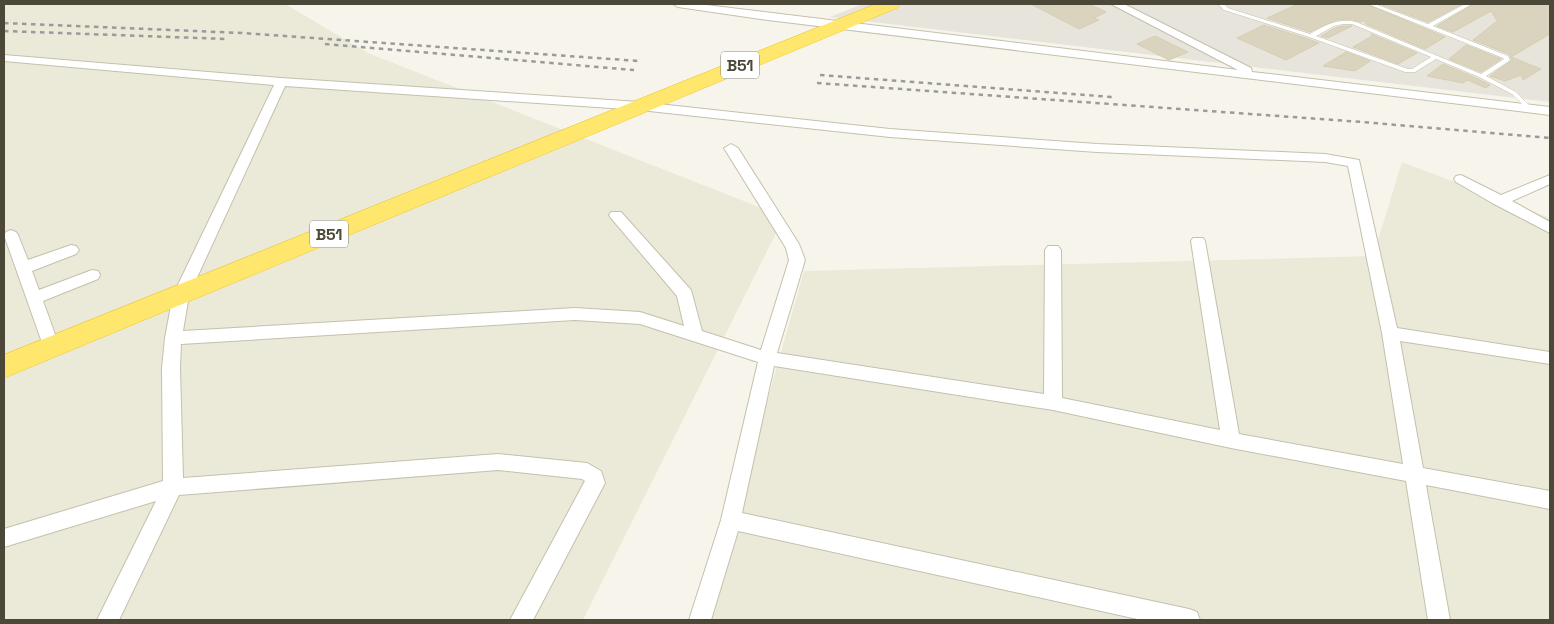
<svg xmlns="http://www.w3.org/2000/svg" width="1554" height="624" font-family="'Space Grotesk',sans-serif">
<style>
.residential{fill:#ebe9d8}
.industrial{fill:#e7e4dc}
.building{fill:#dad4be;stroke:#d6ceb1}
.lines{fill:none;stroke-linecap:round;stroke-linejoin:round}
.lane-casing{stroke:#c4c0ac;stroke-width:1}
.street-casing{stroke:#c4c0ac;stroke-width:2}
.highway-casing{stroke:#f0c92c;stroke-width:1}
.lane{fill:#fff;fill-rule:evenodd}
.street{fill:#fff;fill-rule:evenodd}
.highway{fill:#ffe76e;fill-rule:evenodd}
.rail{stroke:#9a9a9a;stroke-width:2.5;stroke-dasharray:4.5 4.5;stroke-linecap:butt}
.labels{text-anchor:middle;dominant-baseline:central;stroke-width:4;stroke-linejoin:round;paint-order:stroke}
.shield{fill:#fff;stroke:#827f73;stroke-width:1}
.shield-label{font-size:16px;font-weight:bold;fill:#4c4837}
</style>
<rect width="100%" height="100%" fill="#f7f5eb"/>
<path class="residential" d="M4,4H285L368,53L784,217L583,620H4Z
M1402,162L1550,218V620H705L804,271L1373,256Z"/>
<path class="industrial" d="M863,4H1550V102L830,17Z"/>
<path class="building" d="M1031,4H1089L1106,12L1094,18L1099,20L1079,29Z
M1298,4H1366L1445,37L1425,49L1366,24L1364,20L1361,22L1350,19L1337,20L1310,32L1267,18Z
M1380,4H1462L1428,22Z
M1474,4H1550V34L1511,57L1541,69L1523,80L1521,75L1505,81L1490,76L1512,60L1509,54L1473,40L1497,21L1491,11L1453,32L1437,26Z
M1264,25L1308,39L1319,43L1286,60L1237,38Z
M1343,26H1352L1328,38L1321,36L1335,28Z
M1371,34L1417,53L1398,64L1353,47L1372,36Z
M1155,36L1188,52L1169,60L1137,44Z
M1466,45L1501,59L1481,72L1449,59Z
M1346,52L1370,61L1355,71L1323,66Z
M1443,64L1478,79L1490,85L1486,88L1467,80L1463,83L1427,76Z"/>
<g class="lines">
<defs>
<path id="lane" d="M1218,4H1224L1228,8L1310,34C1326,25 1338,18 1356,22L1481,74L1504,59L1503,58L1368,4H1375L1428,24L1465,4H1472L1433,26L1508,56L1510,60L1509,61L1486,76L1516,92L1532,108L1531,109H1527L1512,94L1479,77L1436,59L1415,72H1405L1309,37L1224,10ZM1343,24H1352L1431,57L1412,69H1408L1316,36L1334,26Z"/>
<path id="street" d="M673,4H698L1238,70L1111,4H1124L1251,68L1252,72L1550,107V115L768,20L678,7Z
M4,55L281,78L640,102L890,129L1097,144L1325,154L1359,160L1397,328L1550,352V364L1400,341L1423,468L1550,491V509L1426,485L1450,620H1428L1406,481L1231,448L1053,410L774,366L742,513L1189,609L1197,612L1200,620H1142L738,531L711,620H689L721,520L758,362L640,324L575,320L181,344L180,368L183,478L498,454L587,463L601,471L605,483L533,620H510L585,481L582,479L498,470L179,495L119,620H97L156,501L4,547V529L163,481L162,368L165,338L173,295L274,85L4,61ZM285,86L640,110L890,137L1097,152L1325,162L1348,166L1382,333L1403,464L1239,434L1205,241L1203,238H1193L1191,241L1220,430L1062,398L1061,250L1058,246H1048L1045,250L1044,394L777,353L805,260L799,244L738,148L731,144L724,148L786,248L789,260L761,350L702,331L691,290L621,212H611L609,215L611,218L677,296L684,326L640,312L575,308L183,331L189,295Z
M1461,175L1501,195L1550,175V184L1512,201L1550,222V233L1494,204L1456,182L1454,179L1456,176Z
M11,230L16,232L18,235L28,260L71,245L76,246L79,250L76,254L32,271L39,290L92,270L98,271L100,275L98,279L43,301L60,348L58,352L52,354L46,352L44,348L4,235L6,232Z"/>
<path id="highway" d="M876,4H900L897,8L4,378V355Z"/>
</defs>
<use href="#lane" class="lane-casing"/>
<use href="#street" class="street-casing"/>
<use href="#highway" class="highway-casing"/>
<use href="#lane" class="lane"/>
<use href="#street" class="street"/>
<use href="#highway" class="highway"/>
<path class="rail" d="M4,23L242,33L639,61
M4,31L227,39
M325,44L634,70
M820,75L1112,97
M817,83L1362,122L1550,138"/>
</g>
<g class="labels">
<g class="shield">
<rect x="721" y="51.5" width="38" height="27" rx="4"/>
<rect x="310" y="220.5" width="38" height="27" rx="4"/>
</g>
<g class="shield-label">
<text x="740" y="65">B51</text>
<text x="329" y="234">B51</text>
</g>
</g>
<rect width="1554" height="624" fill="none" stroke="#4c4837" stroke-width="10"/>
</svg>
